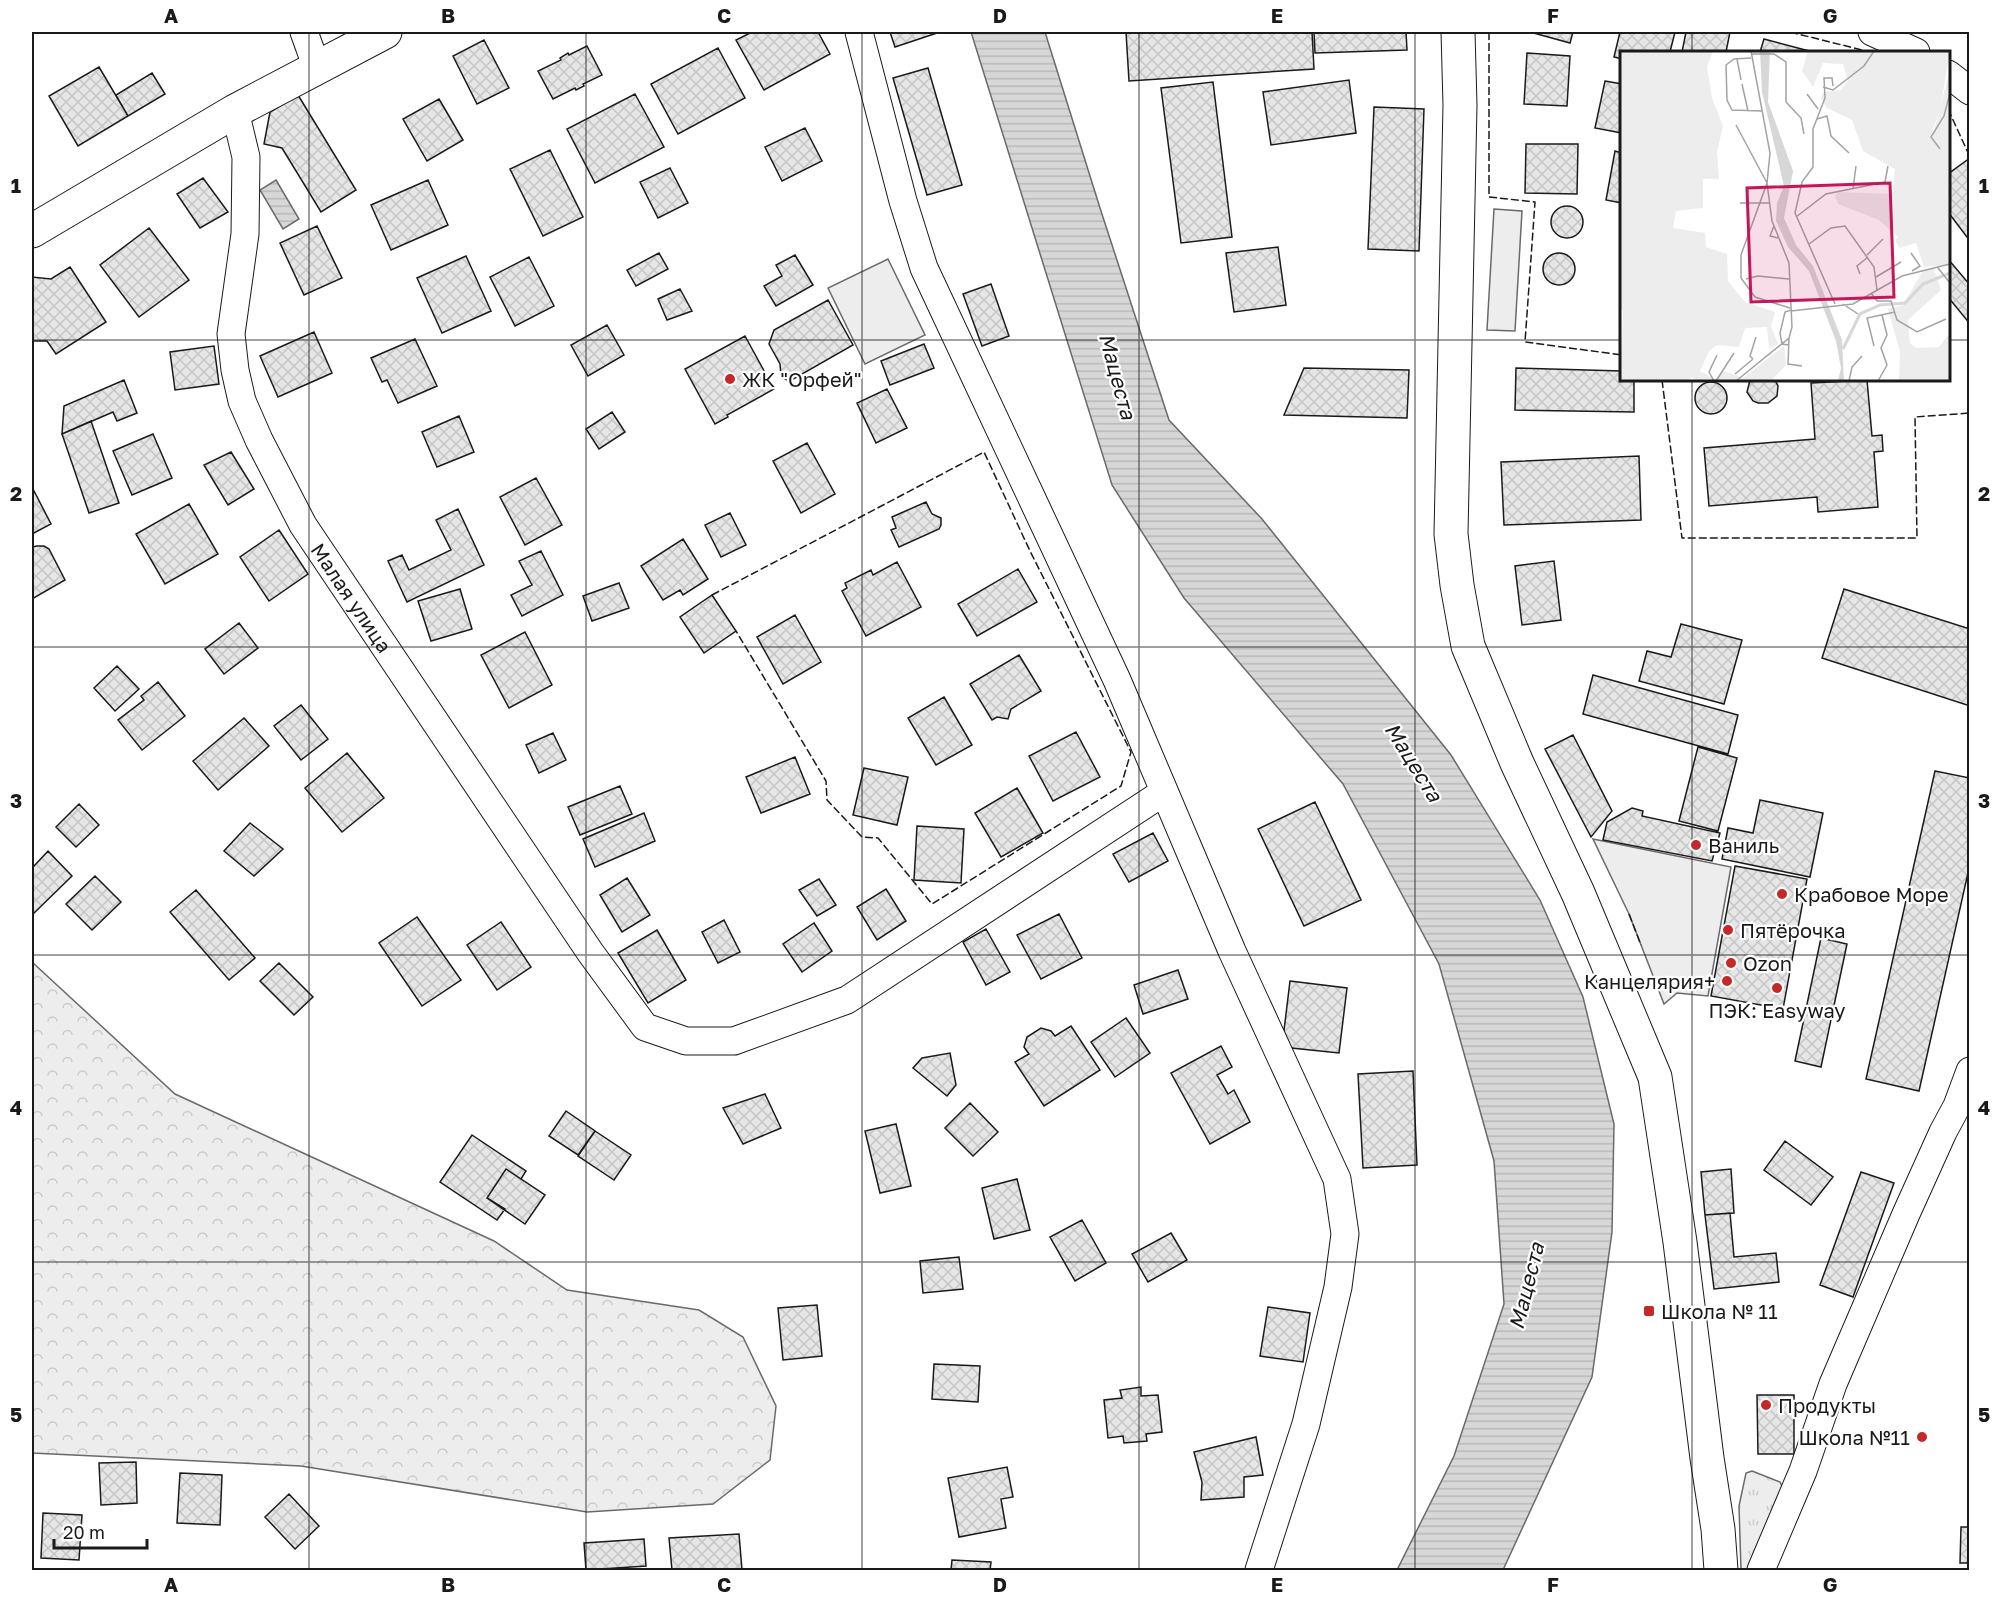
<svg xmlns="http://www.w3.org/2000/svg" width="2001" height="1602" font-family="'Golos Text',sans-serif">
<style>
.grass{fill:url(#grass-tufts);stroke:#6a6a6a;stroke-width:1.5}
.forest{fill:url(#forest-crowns);stroke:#6a6a6a;stroke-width:1.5}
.pitch{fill:#ededed;stroke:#6a6a6a;stroke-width:1.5}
.water{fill:url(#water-rules);stroke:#6a6a6a;stroke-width:1.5}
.building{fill:url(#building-cross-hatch);stroke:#1a1a1a;stroke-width:1.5}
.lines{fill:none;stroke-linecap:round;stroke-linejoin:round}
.street-casing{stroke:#1a1a1a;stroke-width:29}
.secondary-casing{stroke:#1a1a1a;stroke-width:35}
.street{stroke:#fff;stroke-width:27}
.secondary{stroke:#fff;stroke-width:33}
.fence{stroke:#1a1a1a;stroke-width:1.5;stroke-dasharray:8 3;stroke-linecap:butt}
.grid{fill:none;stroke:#1a1a1a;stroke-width:1.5;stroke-opacity:0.55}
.poi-dot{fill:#c62828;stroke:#fff;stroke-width:2}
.labels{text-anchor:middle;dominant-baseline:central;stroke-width:4.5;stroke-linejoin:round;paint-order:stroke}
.poi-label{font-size:20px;fill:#1a1a1a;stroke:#fff;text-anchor:start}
.street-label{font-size:20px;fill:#1a1a1a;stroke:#fff}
.water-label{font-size:21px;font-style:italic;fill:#1a1a1a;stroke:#fff}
.inset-river{fill:none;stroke:#d7d7d7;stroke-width:3}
.inset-road{fill:none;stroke:#a3a3a3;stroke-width:1.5}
.view{fill:#c2185b;fill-opacity:0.15;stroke:#c2185b;stroke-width:3}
.inset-edge{fill:none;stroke:#1a1a1a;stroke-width:3}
.neatline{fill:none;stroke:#1a1a1a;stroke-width:2}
.grid-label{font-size:20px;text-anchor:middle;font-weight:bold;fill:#1a1a1a}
</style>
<defs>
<pattern id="grass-tufts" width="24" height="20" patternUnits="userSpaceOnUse" patternTransform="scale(1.5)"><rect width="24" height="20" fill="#ededed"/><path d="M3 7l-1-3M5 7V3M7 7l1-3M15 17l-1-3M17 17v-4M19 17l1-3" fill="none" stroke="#cbcbcb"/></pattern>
<pattern id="forest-crowns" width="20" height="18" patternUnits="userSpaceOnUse" patternTransform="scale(1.5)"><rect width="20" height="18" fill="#ededed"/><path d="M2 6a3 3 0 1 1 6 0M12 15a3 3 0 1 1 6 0" fill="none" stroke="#cbcbcb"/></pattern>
<pattern id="water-rules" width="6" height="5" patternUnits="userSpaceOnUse" patternTransform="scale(1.5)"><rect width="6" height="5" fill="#d7d7d7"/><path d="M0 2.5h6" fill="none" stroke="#b8b8b8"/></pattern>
<pattern id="building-cross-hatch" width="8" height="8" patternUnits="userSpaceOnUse" patternTransform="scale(1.5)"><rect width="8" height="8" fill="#e6e6e6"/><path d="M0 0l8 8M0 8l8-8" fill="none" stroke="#c5c5c5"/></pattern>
</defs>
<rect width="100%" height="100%" fill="#fff"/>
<path class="grass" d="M1752,1471L1780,1482L1782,1486L1750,1570H1741L1739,1506L1746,1473Z"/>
<path class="forest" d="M32,962L175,1094L494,1241L567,1290L699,1310L743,1337L776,1406L770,1460L713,1504L587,1512L301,1466L32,1453Z"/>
<path class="pitch" d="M1494,209L1522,211L1515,331L1487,330Z
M888,259L925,335L865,364L828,288Z
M1593,839L1731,867L1708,996L1677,993L1664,1004L1629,914Z"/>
<path class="water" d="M971,32H1045L1100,208L1169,420L1262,519L1451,755L1540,900L1583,997L1614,1124L1612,1232L1592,1377L1503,1570H1397L1454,1456L1504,1304L1494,1161L1439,964L1343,784L1184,598L1112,485Z
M276,180L299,219L283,229L260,190Z"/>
<path class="building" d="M752,32H818L830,54L764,90L736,40Z
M890,32H940L895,47Z
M1126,32H1312L1314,69L1129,81Z
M1314,32H1406L1407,50L1315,53Z
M1530,32H1573L1570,43Z
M1620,32H1675L1670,52H1622V59L1614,57Z
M1686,32H1730L1726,52H1682Z
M1764,39L1809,51L1808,52H1760Z
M484,40L509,88L477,104L453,56Z
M587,46L602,75L583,84L584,86L576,90L575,88L553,99L538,71L561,60L560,58L568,53L569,55Z
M718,48L745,98L678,134L651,84Z
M1527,53L1570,56L1567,106L1524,104Z
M99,67L128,116L78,146L49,96Z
M928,68L962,185L927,195L893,78Z
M152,73L165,94L128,116L116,95Z
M1349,80L1356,133L1271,145L1263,92Z
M1605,81L1622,84V133L1595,128Z
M1213,82L1232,237L1181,243L1161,88Z
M635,94L664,147L595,183L567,129Z
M298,95L356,190L321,212L282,148L264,144L270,112Z
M439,99L463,140L427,161L403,119Z
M1374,107L1424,109L1419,251L1368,249Z
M805,128L822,161L782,181L765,147Z
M1526,144H1578L1577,194L1525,193Z
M550,150L583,217L543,236L510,169Z
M1615,151L1622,153V203L1606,200Z
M1970,158V241L1948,212V174Z
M670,168L688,203L658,218L640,182Z
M203,178L228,212L200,228L177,194Z
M428,180L448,225L391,250L371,205Z
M1551 222a16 16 0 1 1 32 0a16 16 0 1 1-32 0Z
M317,226L342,278L304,295L280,243Z
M149,228L189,280L139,317L100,265Z
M1278,247L1286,305L1234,312L1226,253Z
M659,253L668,269L636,286L627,270Z
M1543 269a16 16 0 1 1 32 0a16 16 0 1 1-32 0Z
M795,255L813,285L776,306L764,286L782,276L776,265Z
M466,256L491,311L442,333L417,278Z
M529,257L554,306L515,326L490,277Z
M1948,259L1970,285V324L1948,297Z
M70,267L106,322L56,354L47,341H32V277L51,279Z
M991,284L1009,336L982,346L963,294Z
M680,289L692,311L667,320L658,299Z
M828,300L853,345L790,381L785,379L781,375L780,364L769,344L774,330Z
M607,325L624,355L588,376L571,345Z
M314,332L332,373L278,397L260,356Z
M745,336L774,389L727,415L728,417L715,424L685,369Z
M415,339L437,386L398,403L387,380L382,382L371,358Z
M924,344L934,368L890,385L881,361Z
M214,346L219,384L175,390L170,352Z
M1304,368L1409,370L1407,418L1284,415Z
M1516,368L1622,371V380H1634V412L1515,410Z
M124,380L137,413L117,421L113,412L62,434L64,406Z
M1750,380H1775L1778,386L1777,396L1768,403H1758L1753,401L1747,392Z
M1867,380L1872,436L1882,435L1883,451L1874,452L1878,507L1818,512L1817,497L1709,506L1704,448L1815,439L1811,383Z
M1695 398a16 16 0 1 1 32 0a16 16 0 1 1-32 0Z
M887,389L907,428L876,443L857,403Z
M612,412L625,432L599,449L586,429Z
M459,416L474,452L437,467L422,432Z
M91,421L119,503L89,513L62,434Z
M153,434L172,478L132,495L113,451Z
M807,443L835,494L801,513L773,461Z
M231,452L254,489L228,505L204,465Z
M1639,456L1641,520L1504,525L1501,462Z
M536,478L562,525L525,545L500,497Z
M33,489L51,524L32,534V490Z
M926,502L932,514L941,518V525L939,529L899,547L891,530L896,528L892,517Z
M189,504L218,554L165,584L136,534Z
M458,509L484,565L407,602L388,561L402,555L409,570L451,550L436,520Z
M730,513L746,545L721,557L705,525Z
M279,530L308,574L269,601L240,557Z
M683,539L708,579L683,595L680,590L663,600L641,566Z
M37,546H44L49,549L65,580L32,599V547Z
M541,551L563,595L522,616L511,595L532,585L519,561Z
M1554,561L1561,620L1522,625L1515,566Z
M897,562L921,607L866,636L842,591L847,588L845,583L871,570L873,575Z
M1018,569L1037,602L977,636L958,604Z
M619,583L629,608L592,621L583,596Z
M460,589L472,629L431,641L418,601Z
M1844,589L1970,629V706L1822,658Z
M712,595L736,631L704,653L680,617Z
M795,615L821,662L783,684L757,637Z
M239,623L258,648L224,674L205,649Z
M1681,624L1742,640L1724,704L1639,681L1647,651L1671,657Z
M525,632L552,685L509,708L481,655Z
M1019,655L1041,691L1011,709L1008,719L997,717L992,720L970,684Z
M117,666L139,689L115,711L94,688Z
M1593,675L1738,715L1728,754L1583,714Z
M158,682L185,716L142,750L118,720L144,700L141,696Z
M944,697L972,745L936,765L908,718Z
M301,705L328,739L301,760L274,726Z
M244,718L269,746L218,790L193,761Z
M1076,732L1100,777L1053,801L1029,756Z
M553,733L566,760L539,773L526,745Z
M1573,735L1612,811L1591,837L1545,749Z
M1698,747L1737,758L1718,831L1679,821Z
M347,753L384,798L342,832L305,788Z
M795,757L810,794L761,813L746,777Z
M864,768L908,777L897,825L853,815Z
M1935,771L1970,778V864L1919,1091L1866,1079Z
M620,786L632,814L580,835L568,807Z
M1017,788L1043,833L1001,857L975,813Z
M1760,800L1823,813L1810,877L1722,859L1728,828L1753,833Z
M1315,802L1361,900L1304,926L1258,829Z
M79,804L99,825L76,847L56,827Z
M1632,808L1643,811L1642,816L1720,833L1712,861L1603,840L1607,822Z
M644,813L655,841L595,867L583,839Z
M250,823L283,849L254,876L224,851Z
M917,826L964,829L961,883L914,880Z
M1153,833L1168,861L1129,882L1113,854Z
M48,851L72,876L32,915V863L34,866Z
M1735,866L1807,879L1783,1009L1711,996Z
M95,876L121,902L92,930L66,904Z
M627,878L650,915L622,932L600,895Z
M819,879L836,905L817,916L799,890Z
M886,889L906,921L877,940L857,907Z
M196,890L255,958L229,980L170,912Z
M1059,914L1082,958L1041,979L1017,935Z
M417,917L461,980L422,1006L379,943Z
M724,920L740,952L718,963L702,932Z
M501,922L531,967L497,990L467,945Z
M814,923L832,951L802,972L783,944Z
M986,929L1010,972L986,985L963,942Z
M657,930L686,980L648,1003L618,953Z
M1821,938L1847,944L1821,1067L1795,1061Z
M279,963L313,997L294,1015L260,981Z
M1178,970L1188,999L1143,1014L1134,985Z
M1290,981L1347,988L1339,1053L1282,1047Z
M1126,1018L1150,1053L1115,1077L1091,1042Z
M1071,1026L1100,1070L1044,1106L1015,1062L1029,1054L1024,1047L1027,1037L1041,1028L1051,1031L1055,1036Z
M1221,1046L1232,1067L1217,1075L1228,1094L1234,1090L1250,1122L1210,1144L1171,1073Z
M950,1053L956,1085L947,1096L913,1068L922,1058Z
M1413,1071L1417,1165L1363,1168L1358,1074Z
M765,1094L781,1128L743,1144L723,1108Z
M970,1103L998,1132L973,1156L945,1128Z
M566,1111L595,1131L578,1155L549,1136Z
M896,1124L911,1186L880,1193L865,1131Z
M595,1131L631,1155L614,1180L578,1156Z
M472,1135L526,1171L521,1179L506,1169L487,1198L505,1209L497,1220L440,1182Z
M1785,1141L1833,1177L1811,1205L1764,1170Z
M506,1169L545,1195L525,1224L487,1198Z
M1731,1169L1734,1213L1705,1215L1701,1172Z
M1861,1172L1894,1183L1853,1297L1820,1285Z
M1017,1179L1030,1230L994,1239L982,1188Z
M1730,1213L1734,1257L1776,1253L1779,1282L1714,1289L1705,1215Z
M1082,1220L1106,1263L1075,1281L1050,1237Z
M1171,1233L1187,1260L1148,1282L1132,1254Z
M959,1257L963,1289L923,1293L920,1261Z
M817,1305L822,1356L783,1360L778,1308Z
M1268,1307L1310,1313L1303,1362L1260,1356Z
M934,1364L980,1366L978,1402L932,1399Z
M1141,1387V1396L1158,1395L1162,1432L1146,1434L1147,1441L1124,1443L1123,1436L1108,1438L1104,1400L1122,1398L1120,1390Z
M1757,1395H1794V1454H1758Z
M1256,1437L1263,1475L1244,1477V1497L1201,1500L1202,1482L1194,1452Z
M136,1462L137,1503L101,1505L99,1463Z
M1007,1467L1013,1497L1001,1499L1006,1528L959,1537L948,1478Z
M180,1473L222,1475L220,1525L177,1523Z
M289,1494L319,1526L295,1549L265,1517Z
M43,1513L82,1515L79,1560L41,1558Z
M1961,1527H1970V1563H1960Z
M739,1534L742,1570H672L669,1538Z
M644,1539L646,1566L586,1570L584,1543Z
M952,1560L991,1562L990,1570H951Z"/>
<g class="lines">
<defs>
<g id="street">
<path d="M304,32L317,68"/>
<path d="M859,32L903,201L924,268L1117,680L1232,951L1337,1179L1345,1234L1338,1287L1306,1424L1259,1570"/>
<path d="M1872,32L1916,52"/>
<path d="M1948,74L1970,91"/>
<path id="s1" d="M235,111L246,157L245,234L231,334L235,370L242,401L259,440L303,525L590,952L645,1027L686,1041H734L847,1000L1164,792"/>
<path d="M1761,1570L1803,1471L1833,1384L1906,1214L1943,1132L1957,1106L1970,1071"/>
</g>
<path id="secondary" d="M1458,32L1460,105L1451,534L1457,585L1468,646L1517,763L1578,893L1655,1077L1680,1242L1707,1458L1718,1529L1721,1570
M32,231L235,111L385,32"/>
</defs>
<use href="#street" class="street-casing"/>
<use href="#secondary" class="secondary-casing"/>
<use href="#street" class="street"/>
<use href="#secondary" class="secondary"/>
<path class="fence" d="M1489,32V197L1535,202L1525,342L1622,355
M1790,32L1870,52
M1948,109L1970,157
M1662,380L1682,538H1917L1915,417L1970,413
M712,595L984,452L1030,551L1131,752L1121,786L932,904L878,838L862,837L827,800L826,781L736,631
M1629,914L1641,945"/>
</g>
<path class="grid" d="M309,32V1570M586,32V1570M862,32V1570M1139,32V1570M1415,32V1570M1692,32V52M32,340H1622M1948,340H1970M1692,380V1570M32,647H1970M32,955H1970M32,1262H1970"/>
<g class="poi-dot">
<circle cx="730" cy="379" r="6"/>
<circle cx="1696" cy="845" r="6"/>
<circle cx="1782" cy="894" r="6"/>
<circle cx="1728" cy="930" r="6"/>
<circle cx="1731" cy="963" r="6"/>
<circle cx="1727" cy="981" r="6"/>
<circle cx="1777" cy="988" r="6"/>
<rect x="1643" y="1305" width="12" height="12" rx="3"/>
<circle cx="1766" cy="1405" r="6"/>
<circle cx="1922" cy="1437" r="6"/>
</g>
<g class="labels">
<g class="poi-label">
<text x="742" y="379">ЖК "Орфей"</text>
<text x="1708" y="845">Ваниль</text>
<text x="1794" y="894">Крабовое Море</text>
<text x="1740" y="930">Пятёрочка</text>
<text x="1743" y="963">Ozon</text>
<text x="1715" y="981" text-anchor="end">Канцелярия+</text>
<text x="1777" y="1010" text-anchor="middle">ПЭК: Easyway</text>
<text x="1661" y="1311">Школа № 11</text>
<text x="1778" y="1405">Продукты</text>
<text x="1910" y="1437" text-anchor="end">Школа №11</text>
</g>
<g class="street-label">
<text stroke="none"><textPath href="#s1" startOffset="519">Малая улица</textPath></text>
</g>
<g class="water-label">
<text transform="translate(1118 376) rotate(75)">Мацеста</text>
<text transform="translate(1414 762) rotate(58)">Мацеста</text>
<text transform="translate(1526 1286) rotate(-76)">Мацеста</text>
</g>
</g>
<g transform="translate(1620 51)">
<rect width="330" height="330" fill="#fff"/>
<path d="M0,0H93L87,16L92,47L103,75L97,101L99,128H83V157L56,160L53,177L85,182L86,196L107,203L108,230L125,251L155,261L151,275L158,293L149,298L147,276L125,277L119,296L97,294L89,300L80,320L95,328L104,320L123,327L164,295L166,314L151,330H76L72,326L69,330H0L3,260L0,257ZM188,0H330L320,59L310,86L326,96L330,91V214L304,216L296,192L279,197L275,189L278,186L259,169L218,153L215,144L219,141L272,143L275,118L243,100L232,69L207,57L201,48L203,41L221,39L228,30L223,13L203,12L193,36L182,20ZM314,218L321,239L288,269L290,292L296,297L319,296L330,282V330H279L280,301L268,258L283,254L303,220Z" fill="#ededed"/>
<path d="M330,18V91L315,118L305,115ZM330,120V151L322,150L314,134Z" fill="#ededed"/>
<path d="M140,0H150L148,51L173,120L164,167L176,194L193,215L222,289L224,330H218L221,317L216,290L189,220L168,196L156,170L157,152L164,135L142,41Z" fill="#d7d7d7"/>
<path class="inset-river" d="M223,298L240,263L260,254L285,252L303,233L330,222"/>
<path class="inset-road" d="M132,3H154L166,11V51L181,67L184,83M131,7L114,8L106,14L107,49L112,59L142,60M117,8L121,29M122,33L128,60M213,35L212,27H204L205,47L193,78V116L182,131L175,162L215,253M203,36L213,39L244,15L254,0M187,43L198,58M197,68L207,65L211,85L229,102M116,74L147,132L121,204V227L135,246L170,257M320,98L311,86L324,65L330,42M233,138L236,115M120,152H149M176,166L206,143L265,131L268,115M154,175L150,185L158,187M189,193L211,177L225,175L254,216L257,239M291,202L300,215L292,220M247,204L263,188M318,217L330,232M240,223L237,215L248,206M256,226L281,211M126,228L138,225L169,228M251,242L257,250H271L277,269L297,281L326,268M223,253L238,263M171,260L233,253L282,225L330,213M169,287L168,313L182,315M169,294L162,293L160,282L165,261L171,259M254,295L247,267L275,261M133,308L130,305L136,286M115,323L133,308M94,330L89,321L97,304M96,330L114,302M116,330L169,287L172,276L169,212L152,170L147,132L150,102L131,0M229,330L232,316L242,305M258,330L267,314L261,297L267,284L262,264"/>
<path class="view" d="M270,132L274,246L131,251L127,137Z"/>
<rect width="330" height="330" class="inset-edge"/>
</g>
<rect width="2001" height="1602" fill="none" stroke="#ffffff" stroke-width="66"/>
<path d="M54 1539v9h93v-9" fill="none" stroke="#1a1a1a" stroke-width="3"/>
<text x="63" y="1539" font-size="18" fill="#1a1a1a" stroke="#ffffff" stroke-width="4.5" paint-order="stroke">20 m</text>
<rect x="33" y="33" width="1935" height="1536" class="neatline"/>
<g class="grid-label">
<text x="171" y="23">A</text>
<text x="448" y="23">B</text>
<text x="724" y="23">C</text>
<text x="1000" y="23">D</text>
<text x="1277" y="23">E</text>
<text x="1553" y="23">F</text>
<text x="1830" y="23">G</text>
<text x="16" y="193">1</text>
<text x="1984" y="193">1</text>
<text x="16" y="501">2</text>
<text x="1984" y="501">2</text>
<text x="16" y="808">3</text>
<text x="1984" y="808">3</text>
<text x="16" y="1115">4</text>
<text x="1984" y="1115">4</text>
<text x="16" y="1422">5</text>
<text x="1984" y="1422">5</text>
<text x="171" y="1592">A</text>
<text x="448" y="1592">B</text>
<text x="724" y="1592">C</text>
<text x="1000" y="1592">D</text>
<text x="1277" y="1592">E</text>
<text x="1553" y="1592">F</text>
<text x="1830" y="1592">G</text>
</g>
</svg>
